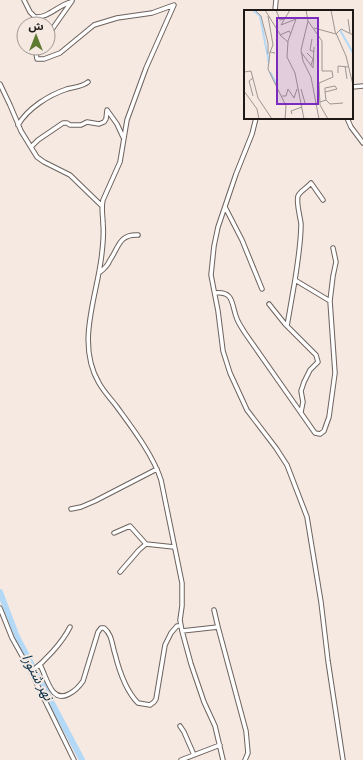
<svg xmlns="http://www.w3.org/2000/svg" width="363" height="760" font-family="'Archivo Narrow','Noto Sans Arabic',sans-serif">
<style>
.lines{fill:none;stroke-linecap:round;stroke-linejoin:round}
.river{stroke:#b3d9f7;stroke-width:6}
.minor-casing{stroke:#6d625d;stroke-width:5.5}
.minor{stroke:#fff;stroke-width:3.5}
.labels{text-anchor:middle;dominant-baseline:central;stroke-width:4;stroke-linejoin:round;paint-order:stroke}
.water-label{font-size:14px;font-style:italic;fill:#0b324b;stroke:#f5e9e2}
.inset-river{fill:none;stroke:#b3d9f7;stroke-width:2}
.inset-road{fill:none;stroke:#9f9691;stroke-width:1}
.view{fill:#7b2cbf;fill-opacity:0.15;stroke:#7b2cbf;stroke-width:2}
.inset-edge{fill:none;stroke:#1e1917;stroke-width:2}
</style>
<rect width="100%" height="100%" fill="#f5e9e2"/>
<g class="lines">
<path class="river" d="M0,592L17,637L82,760"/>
<defs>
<path id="minor" d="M24,0L30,12L35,17C49,18 58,5 71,2
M275,11L276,0
M48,35L72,1
M39,48L36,53L37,59H44L60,53L94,25L117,18L152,13L174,5L146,68L127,120L120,162L103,200C101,208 103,216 103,224C104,233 103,243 102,252C98,295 75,342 99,383C104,392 111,399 117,407C133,429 153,455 161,480L182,583V606L180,620L182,631L191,664L204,702L215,726L223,760
M0,84L10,105L21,131L37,157L44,162L70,175L102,206
M352,87L363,86
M256,118L252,134L236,174L218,227L214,246L211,275L218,311L223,351L230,373L247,410L276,448L287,465L307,517L321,602L328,661L343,760
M347,118L351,127L363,143
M18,125C28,108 49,95 67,89C74,87 82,87 88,82
M31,147L38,140L63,123H67L70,125H81L87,122L99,124L104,122L106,119L107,110L117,124L123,137
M323,200L311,183C307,188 300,191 298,196C296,202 300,216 301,224C301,242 298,261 295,280L330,301
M225,207L242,240L262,289
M100,272C104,269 108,265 110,260C119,247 119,234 138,235
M215,293C235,291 231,305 237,319C239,324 242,328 245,333L315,433L320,434L324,431L329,417L335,373L330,301L333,276L336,262L333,248
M269,304L285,324L316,355L318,362L310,370L304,382L301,391L303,402L301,412
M287,326L295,280
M71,509L81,507L95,501L157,469
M114,533L130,526L146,544
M120,572L139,550L146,544L174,547
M0,608L12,638L31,672L74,760
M218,627L246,731L248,753L245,760
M182,631L218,627L214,610
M40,665C47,677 51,704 69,694C75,691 79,687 83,681L98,632L101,628H104C112,634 112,645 115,654C119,670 126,691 138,703L150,705L154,702L156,699L165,645L171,633L177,626H181
M31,672C45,661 62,643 70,627
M180,726L184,732L194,755
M181,760L220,745"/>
</defs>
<use href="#minor" class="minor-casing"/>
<use href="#minor" class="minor"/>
</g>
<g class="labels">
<g class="water-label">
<text transform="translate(38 677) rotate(62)">نهر شتورا</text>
</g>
</g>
<g transform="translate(244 10)">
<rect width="109" height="109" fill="#f5e9e2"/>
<path class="inset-river" d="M9,0L16,6L25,53M96,20L109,43M26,62L33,75"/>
<path class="inset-road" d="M11,0L17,6L24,33V44M21,0L37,26L44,32M32,0L36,10L40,9M46,0L37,15L52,9L44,31L43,47L51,63L60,109M62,0L64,11L57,40L59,51L67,67L75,109M87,0L91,21L102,46L109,75M24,6L29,35L26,42L31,43M104,9L106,23M64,11L78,31V61H88L89,67L75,73L76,95L84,109M70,18L92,24L97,19L109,25M36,25L45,21L47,24M68,29L66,40L70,42M26,42L24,59L42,96L41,109M57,42L69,58M63,43L69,49L67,55M101,56L103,69M69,58L70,37M0,62L7,61L14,88L28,109M94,63V56L104,57M9,68L5,71L9,86M57,79L61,93L58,95M0,81L13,99L15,109M81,82L93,79L91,76L81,78V82L82,90M38,86H42L44,79L50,88L53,79M76,92L82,90L86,94L99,93M48,104L47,101L58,97"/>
<path class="view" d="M33,8H74V94H33Z"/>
<rect width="109" height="109" class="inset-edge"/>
</g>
<g transform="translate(36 36)"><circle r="19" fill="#f5e9e2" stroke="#9f9691"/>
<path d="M0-3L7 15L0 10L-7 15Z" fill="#5f7b30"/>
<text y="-6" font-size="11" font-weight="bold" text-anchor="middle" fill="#1e1917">ش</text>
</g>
</svg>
